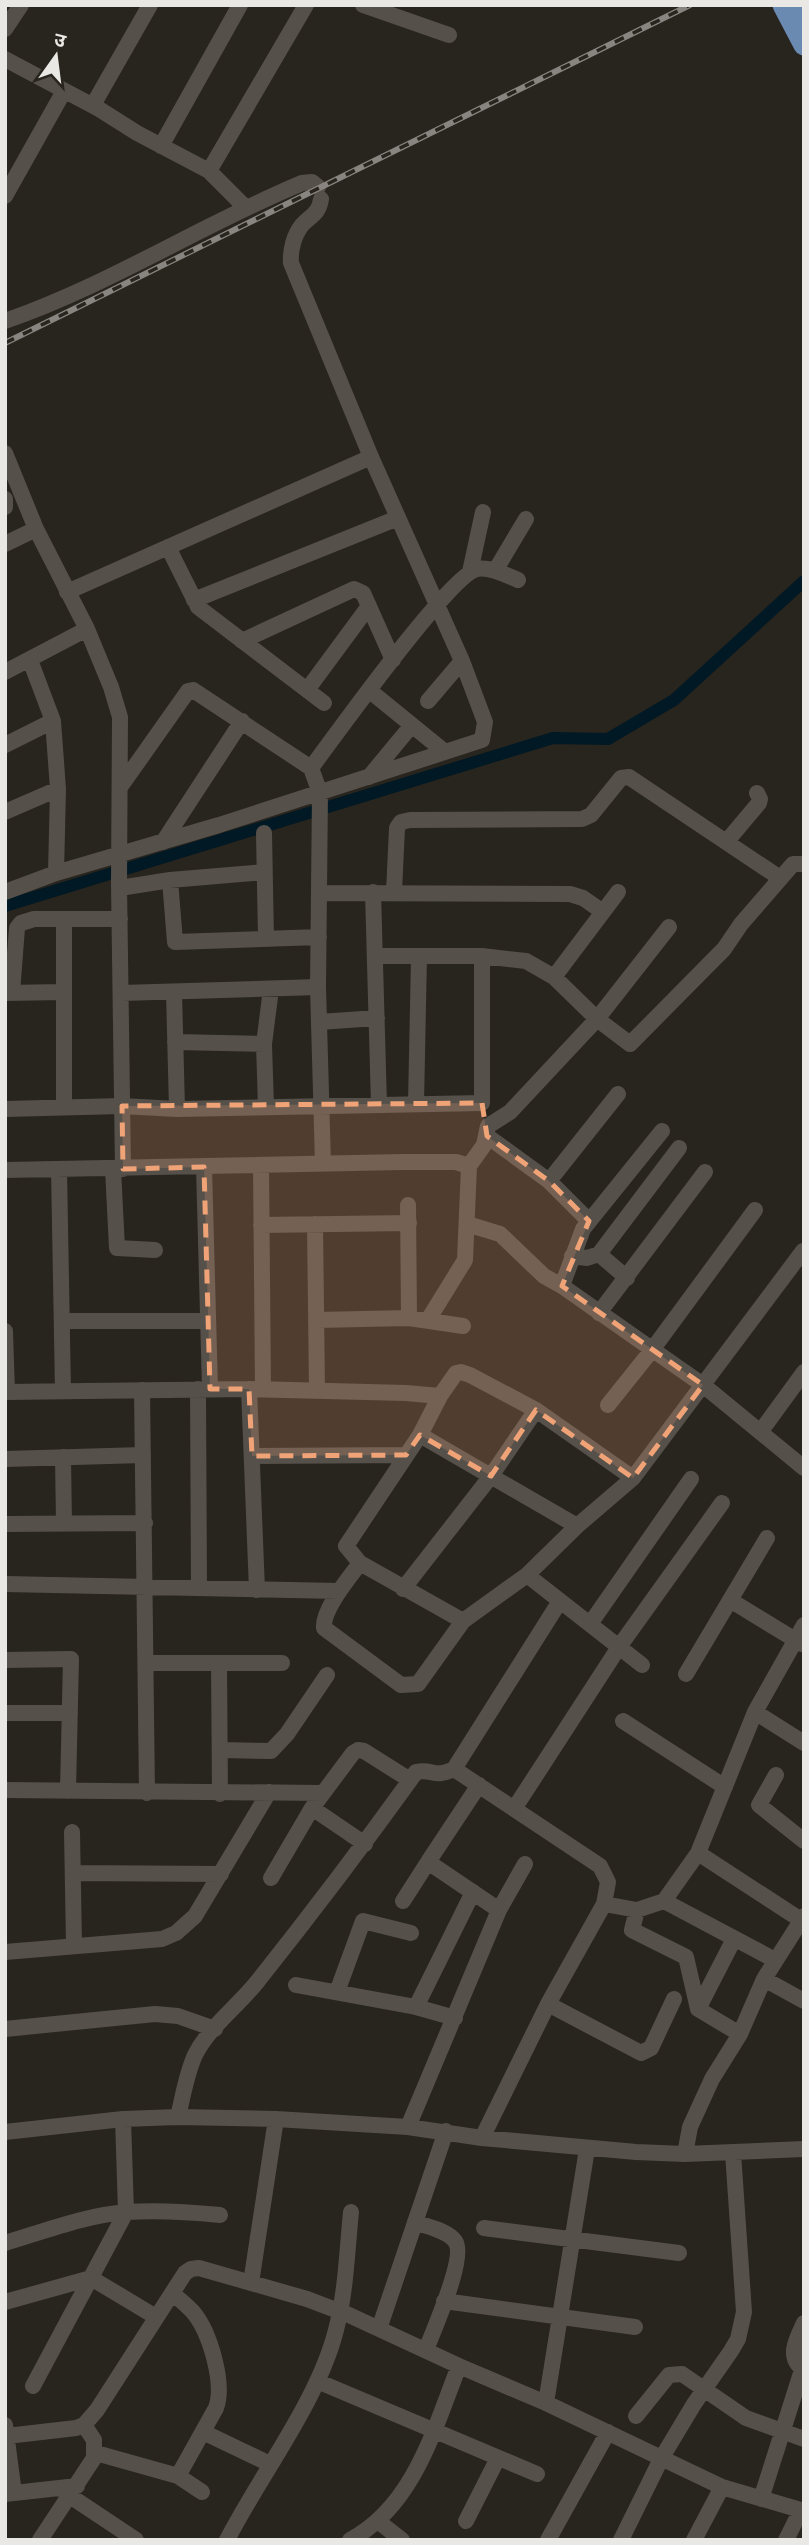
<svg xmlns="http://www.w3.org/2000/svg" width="809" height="2545" font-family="'Public Sans','Noto Sans Devanagari',sans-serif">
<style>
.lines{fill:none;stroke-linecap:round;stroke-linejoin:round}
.canal{stroke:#001924;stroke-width:12}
.minor{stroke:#55504a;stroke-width:16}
.major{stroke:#6b8ab2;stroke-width:21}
.rail-casing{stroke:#888580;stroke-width:6}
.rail{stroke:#28241e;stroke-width:3.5;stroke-dasharray:10;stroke-linecap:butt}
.marked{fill:#efa377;fill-opacity:0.2;stroke:#efa377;stroke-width:5;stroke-dasharray:14 9;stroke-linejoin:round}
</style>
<rect width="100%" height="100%" fill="#28241e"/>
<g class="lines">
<path class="canal" d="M5,906L553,738L608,739L674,700L804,581"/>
<path class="minor" d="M363,5L449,35
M5,29L21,5
M5,59L99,109L137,133L209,171L245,207
M93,105L150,5
M161,146L240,5
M209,171L306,5
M5,196L64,91
M5,321C109,285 201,225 302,183L312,182L318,187
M5,453L36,529L87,629L111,687L120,717L119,884L123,1169
M5,499V507
M5,544L36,529
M168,547L198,607L324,703
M495,571L526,519
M470,572L483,512
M67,592L371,457
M194,600L398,518
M242,641L354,589L363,593L393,660
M30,660L53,721L58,789L56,873
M5,672L87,629
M307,690L369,606
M370,691L445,752
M428,701L462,661
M5,745L53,721
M369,777L412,725
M121,786L188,691L193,690L311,768
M5,812L58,789
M264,833L266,939
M727,841L759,803L760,799L757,793
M163,842L242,721
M170,880L175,942L319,937
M120,888L170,880L264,872
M5,892L56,873L219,825L482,740L485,722L462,661L371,457L291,263C290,250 294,235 302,225C311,215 319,214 321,199
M373,892L379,1105
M394,892L397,828L401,822L410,820L582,819L591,815L621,778L629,777L780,878
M319,893L570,894L583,898L603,912
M64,919V1107
M375,956H482L526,961L554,977L597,1019L630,1044L724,949L741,924L793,864H804
M554,977L618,892
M174,992L177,1109L482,1103V956
M5,993L63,992
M12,993L17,928L21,923L34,919H120
M121,993L318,987
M319,1022L377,1018
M175,1042L264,1044L266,1107
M264,1044L271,989
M416,1104L419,956
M5,1109L122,1106L177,1109
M488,1126L510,1112L597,1019L669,927
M487,1136L549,1181L589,1221
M323,1164L318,987L320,793L311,768C335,736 449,576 477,569C489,566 506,575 518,580
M261,1165L263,1389
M469,1166L484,1145L488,1126
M204,1167L210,1389
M59,1169L63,1391
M113,1169L117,1248L155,1250
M5,1170L402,1162H456L469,1166L465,1260L428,1320
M549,1181L618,1094
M408,1205L409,1318
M315,1224L317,1391
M467,1224L500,1234L544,1276L562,1286L703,1385L804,1468
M261,1225L409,1223
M599,1254L627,1278
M572,1256L587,1258L599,1254L679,1148
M562,1286L583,1229L662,1131
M599,1313L705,1172
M316,1320L409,1318L463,1326
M62,1321H208
M5,1331L7,1392
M198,1389L199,1588
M249,1389L257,1590
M142,1390L147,1793
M5,1392L249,1389L406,1393L440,1396L456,1373L461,1372L470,1375L536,1410L633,1478L577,1526L527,1575L463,1621
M608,1405L652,1350L755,1210
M761,1431L804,1372
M420,1435L440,1396
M252,1456L406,1455
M63,1457L64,1524
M5,1459L143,1455
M633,1478L803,1251
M5,1524L145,1523
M360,1563L463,1621L418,1684L401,1685L324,1628C322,1610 349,1578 360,1563Z
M360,1563L346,1546L420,1435L577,1526
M527,1575L642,1665
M5,1584L339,1591
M403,1589L491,1476L536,1410
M730,1600L802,1644
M560,1601L454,1769L600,1866L608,1882L604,1904
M590,1624L691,1479
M5,1660L71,1659L68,1791
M146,1663H282
M219,1663L220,1794
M686,1674L767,1538
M755,1712L804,1743
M5,1713H70
M623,1721L725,1787
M220,1750L271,1751L287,1734L327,1675
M776,1775L759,1805L804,1841
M479,1785L428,1862L499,1910
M5,1790L322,1793
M312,1808L365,1844
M514,1809L619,1647L722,1503
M72,1832L74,1945
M698,1853L804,1922
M73,1873L221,1874
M271,1878L312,1808L353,1753L358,1750L364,1751L410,1780
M403,1901L428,1862
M664,1901L775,1960
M637,1910L632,1930L686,1957L698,2009
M734,1939L698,2009L740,2034
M5,1952L138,1941L162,1939L176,1933L195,1916L269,1792
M764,1979L804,2001
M296,1985L416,2007L455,2018
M337,1992L363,1921L411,1933
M548,2004L641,2053L651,2048L674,1999
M416,2007L473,1892
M5,2029L155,2014L178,2016L215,2029
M178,2117C183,2096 186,2075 195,2055C209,2027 238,2006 257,1982C312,1913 365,1843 416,1772C433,1768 433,1779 454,1769
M408,2127L499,1910L525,1864
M5,2132L123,2119L178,2117L276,2119L408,2127L482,2138L636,2152L685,2154L804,2149
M482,2138L548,2004L604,1904L637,1910L664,1901L698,1853L755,1712L804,1625
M685,2154L690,2127L712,2079L740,2034L764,1979L804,1916
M415,2222C427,2227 447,2230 455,2241C467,2256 433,2331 426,2350
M484,2228L679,2253
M5,2243C45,2231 86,2215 127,2212C158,2210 190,2212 220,2215
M251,2283L276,2119
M172,2293C179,2299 187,2305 193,2312C210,2332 225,2384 216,2408L178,2476
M444,2301L635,2327
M5,2302L91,2278L156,2317
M804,2323C796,2340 786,2357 804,2370
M379,2329L446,2131
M317,2381L537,2474
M33,2386L126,2212L123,2119
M546,2403L587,2149
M636,2416L669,2375L682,2374L746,2418L804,2439
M5,2425L14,2493
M203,2432L270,2464
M7,2436L76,2428L84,2425L97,2410L185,2273L191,2269L199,2268L307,2299L349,2315L459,2366L546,2403L722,2487L804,2511
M96,2453L178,2476L202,2492
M5,2494L77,2486
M70,2496L136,2540
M761,2499L802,2370
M466,2521L498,2458
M379,2522L402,2540
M40,2540L94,2458V2440L84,2425
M227,2540C261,2474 318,2401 336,2330C346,2292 347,2251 351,2212
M350,2540C414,2506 434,2429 459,2366
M548,2540L608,2432
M621,2540L661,2459L694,2404L731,2351L738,2339L744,2312L733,2153
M694,2540L722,2487
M786,2540L801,2510"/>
<path class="major" d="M783,5L804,45
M801,5L804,11"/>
<defs>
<path id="rail" d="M5,343L690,5"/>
</defs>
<use href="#rail" class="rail-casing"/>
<use href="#rail" class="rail"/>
</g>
<path class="marked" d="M482,1103L487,1136L549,1181L589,1221L562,1286L703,1385L633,1478L536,1410L491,1476L420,1435L406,1455L252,1456L249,1389H210L204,1167L123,1169L122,1106Z"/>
<rect width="809" height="2545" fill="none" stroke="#eae8e4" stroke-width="14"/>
<g transform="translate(56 56) rotate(14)" stroke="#28241e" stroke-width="5" paint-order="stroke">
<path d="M0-5L12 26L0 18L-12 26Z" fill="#eae8e4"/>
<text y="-10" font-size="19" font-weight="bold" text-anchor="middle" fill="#eae8e4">उ</text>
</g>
</svg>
